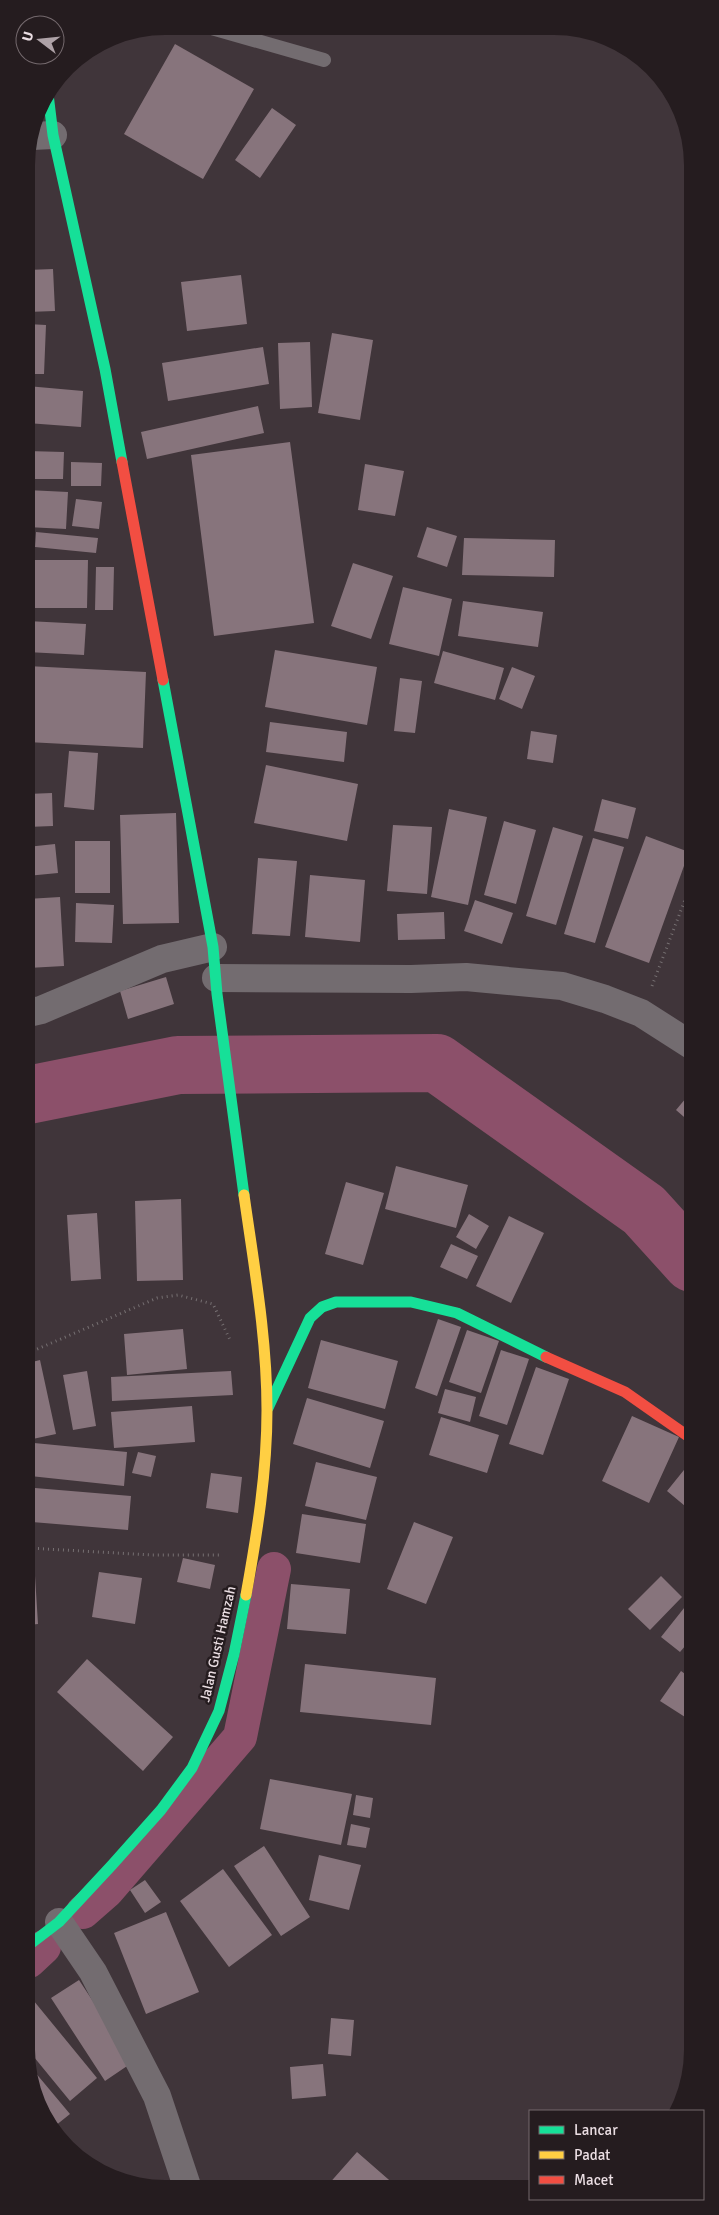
<svg xmlns="http://www.w3.org/2000/svg" width="719" height="2215" font-family="Signika,sans-serif">
<style>
.lines{fill:none;stroke-linecap:round;stroke-linejoin:round}
.canal{stroke:#8c506a;stroke-width:34}
.river{stroke:#8c506a;stroke-width:58}
.building{fill:#87747c}
.path{stroke:#767072;stroke-width:3;stroke-dasharray:1 4;stroke-linecap:butt}
.lane{stroke:#736c70;stroke-width:14}
.street{stroke:#736c70;stroke-width:28}
.fast{stroke:#16e098;stroke-width:11}
.slow{stroke:#ffcf43;stroke-width:11}
.jam{stroke:#f24e42;stroke-width:11}
.labels{text-anchor:middle;dominant-baseline:central;stroke-width:5;stroke-linejoin:round;paint-order:stroke}
.street-label{font-size:14px;fill:#eadde2;stroke:#251c1f}
</style>
<rect width="100%" height="100%" fill="#40353a"/>
<g class="lines">
<path class="canal" d="M83,1912L107,1891L240,1737L274,1569
M29,1961L44,1947"/>
<path class="river" d="M28,1095L178,1065L437,1063L644,1210L692,1263"/>
</g>
<path class="building" d="M175,44L254,89L203,179L124,134Z
M272,108L296,125L260,178L235,160Z
M53,269L55,311L27,312V270Z
M241,275L247,324L187,331L181,282Z
M27,324L46,325L44,374H27Z
M332,333L373,340L360,420L318,413Z
M310,342L312,407L280,409L278,343Z
M263,347L269,384L168,401L162,363Z
M27,386L83,391L81,427L27,423Z
M258,406L264,433L147,459L141,432Z
M290,442L314,623L214,636L191,455Z
M27,451L64,452L63,479H27Z
M71,462L102,463L101,486H71Z
M365,464L404,471L395,516L358,510Z
M27,490L68,492L66,529L27,527Z
M76,499L102,502L99,529L72,526Z
M427,527L457,536L447,567L417,557Z
M36,532L98,538L96,553L35,547Z
M464,538L555,540L554,577L462,575Z
M27,560H88L87,608H27Z
M353,563L393,576L371,639L331,626Z
M96,567H114L113,610H95Z
M403,587L452,599L439,656L389,644Z
M463,601L543,612L538,647L458,636Z
M27,621L86,624L84,655L27,652Z
M275,650L377,667L367,725L265,707Z
M443,651L504,668L495,700L434,683Z
M27,666L146,672L143,748L27,742Z
M512,667L535,676L522,709L499,699Z
M400,678L422,681L415,733L394,731Z
M270,722L347,732L344,762L266,752Z
M531,731L557,735L553,763L527,759Z
M69,751L98,753L94,810L64,807Z
M266,765L358,784L347,841L254,823Z
M52,793L53,826L27,827V794Z
M602,799L636,808L628,839L594,831Z
M449,809L487,817L468,905L431,897Z
M176,813L179,923L123,924L120,815Z
M504,821L536,830L516,904L484,895Z
M393,825L432,827L427,894L387,891Z
M553,827L583,836L556,925L526,916Z
M646,836L689,852L649,963L605,947Z
M593,838L624,847L595,943L564,934Z
M75,841H110V893H75Z
M55,844L58,873L27,876V847Z
M258,858L297,861L290,936L252,934Z
M310,875L365,880L360,942L305,937Z
M60,897L64,966L28,968L27,899Z
M475,900L513,913L502,944L464,931Z
M76,903L114,905L112,943L75,942Z
M444,912L445,939L398,940L397,914Z
M166,977L174,1004L128,1019L120,991Z
M691,1092V1123L676,1110Z
M396,1166L468,1185L456,1228L385,1209Z
M346,1182L384,1193L363,1265L325,1254Z
M181,1199L183,1280L137,1281L135,1201Z
M97,1213L101,1279L71,1281L67,1215Z
M469,1214L489,1226L476,1249L456,1237Z
M509,1216L544,1233L511,1303L476,1286Z
M451,1244L478,1256L467,1279L440,1267Z
M28,1252L35,1275L28,1277Z
M28,1285L33,1307L28,1308Z
M438,1319L461,1327L437,1396L415,1388Z
M183,1329L187,1369L127,1375L124,1334Z
M467,1330L499,1341L481,1393L449,1382Z
M321,1340L398,1361L385,1409L308,1388Z
M501,1350L529,1359L507,1425L479,1416Z
M40,1360L56,1434L28,1440V1363Z
M536,1367L569,1379L543,1455L509,1444Z
M87,1371L96,1426L73,1430L63,1375Z
M231,1371L233,1395L112,1401L111,1377Z
M445,1389L476,1397L470,1422L438,1413Z
M307,1398L384,1421L370,1468L293,1444Z
M192,1406L195,1442L114,1448L111,1412Z
M632,1416L679,1437L649,1503L602,1481Z
M441,1417L499,1435L487,1473L429,1455Z
M34,1443L127,1452L124,1486L30,1476Z
M138,1452L156,1456L151,1477L132,1473Z
M692,1460V1497L685,1506L667,1491Z
M316,1462L377,1477L366,1520L305,1506Z
M211,1473L242,1477L238,1513L206,1508Z
M35,1488L131,1496L128,1530L32,1522Z
M302,1514L366,1524L360,1563L296,1553Z
M414,1522L453,1537L426,1604L387,1589Z
M183,1558L215,1565L210,1589L177,1582Z
M34,1560L38,1624L28,1625V1561Z
M99,1572L142,1578L135,1624L92,1617Z
M661,1576L682,1597L650,1630L628,1609Z
M291,1584L350,1589L346,1634L287,1629Z
M692,1598V1638L680,1652L661,1637Z
M87,1659L173,1737L143,1771L57,1692Z
M305,1664L436,1678L431,1725L300,1712Z
M681,1671L692,1679V1706L685,1717L660,1701Z
M270,1779L352,1794L341,1845L260,1829Z
M356,1795L373,1798L370,1818L353,1815Z
M351,1824L370,1828L366,1848L347,1845Z
M264,1846L310,1917L281,1936L234,1866Z
M319,1855L361,1865L349,1910L309,1900Z
M223,1869L272,1935L229,1967L180,1901Z
M145,1880L161,1902L145,1913L130,1890Z
M166,1912L199,1992L146,2014L114,1933Z
M79,1980L133,2062L105,2081L51,1998Z
M29,1995L97,2078L70,2101L29,2051Z
M331,2018L354,2020L351,2056L328,2054Z
M323,2064L326,2096L292,2099L290,2067Z
M29,2065L70,2114L55,2126L29,2077Z
M357,2152L396,2186H327Z"/>
<g class="lines">
<path class="path" d="M652,986L691,884
M28,1353L157,1298L178,1295L213,1304L231,1342
M28,1548L152,1555H222"/>
<path class="lane" d="M208,27L324,60"/>
<path class="street" d="M32,136L53,135
M216,978L411,979L466,977L562,986L605,999L641,1013L691,1045
M28,1013L41,1010L162,959L213,947
M59,1922L93,1972L157,2096L187,2186"/>
<path class="fast" d="M48,94L53,135L105,369L122,462
M163,680L213,947L217,994L244,1195
M268,1408L310,1318L322,1307L336,1302H411L457,1313L546,1357
M29,1945L59,1922L112,1865L161,1810L192,1768L219,1711L234,1654L246,1595"/>
<path class="slow" d="M244,1195C254,1266 267,1338 267,1410C267,1472 257,1534 246,1595"/>
<path class="jam" d="M122,462L163,680
M546,1357L625,1392L692,1439"/>
</g>
<g class="labels">
<g class="street-label">
<text transform="translate(218 1644) rotate(-77)">Jalan Gusti Hamzah</text>
</g>
</g>
<path d="M0 0H719V2215H0ZM165 35H554A130 130 0 0 1 684 165V2050A130 130 0 0 1 554 2180H165A130 130 0 0 1 35 2050V165A130 130 0 0 1 165 35Z" fill="#251c1f" fill-rule="evenodd"/>
<rect x="529" y="2110" width="175" height="90" fill="#251c1f" stroke="#74696d"/>
<rect x="539" y="2126" width="25" height="8" fill="#16e098" stroke="#74696d"/>
<text x="574" y="2135" font-size="15" fill="#eadde2">Lancar</text>
<rect x="539" y="2151" width="25" height="8" fill="#ffcf43" stroke="#74696d"/>
<text x="574" y="2160" font-size="15" fill="#eadde2">Padat</text>
<rect x="539" y="2176" width="25" height="8" fill="#f24e42" stroke="#74696d"/>
<text x="574" y="2185" font-size="15" fill="#eadde2">Macet</text>
<g transform="translate(40 40) rotate(286)"><circle r="24" fill="#251c1f" stroke="#74696d"/>
<path d="M0-4L9 19L0 12L-9 19Z" fill="#aea2a7"/>
<text y="-8" font-size="14" font-weight="bold" text-anchor="middle" fill="#eadde2">U</text>
</g>
</svg>
